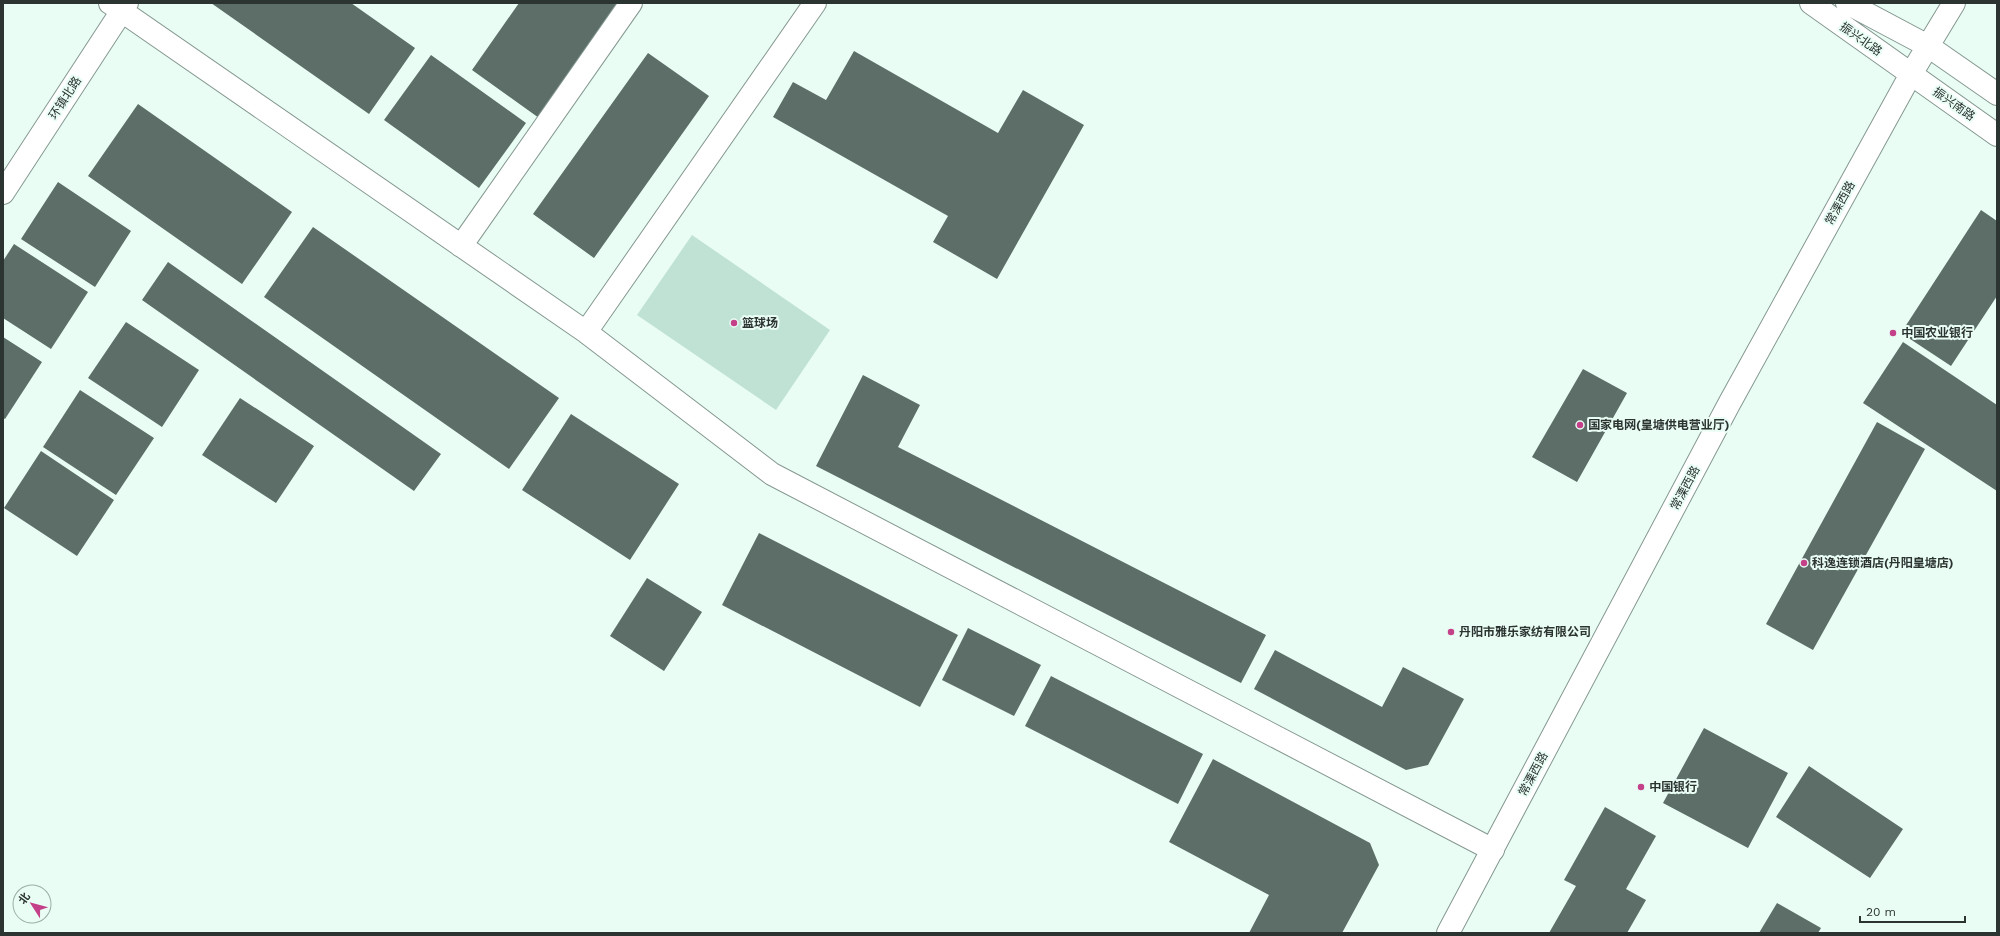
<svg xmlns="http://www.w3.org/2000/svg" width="2000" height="936" font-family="'Work Sans','Noto Sans SC',sans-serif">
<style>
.green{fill:#c0e2d5}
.building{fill:#5c6e67}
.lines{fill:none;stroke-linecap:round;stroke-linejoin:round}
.street-casing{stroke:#859890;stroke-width:24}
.secondary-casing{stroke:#859890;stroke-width:24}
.street{stroke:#fff;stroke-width:22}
.secondary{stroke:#fff;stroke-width:22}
.poi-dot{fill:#c44189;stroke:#e9fdf5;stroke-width:1.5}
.labels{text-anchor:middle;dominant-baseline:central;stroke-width:4;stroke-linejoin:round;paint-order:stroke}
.street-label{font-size:12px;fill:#2c3431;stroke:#e9fdf5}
.poi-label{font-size:12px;font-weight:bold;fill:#2c3431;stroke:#e9fdf5;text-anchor:start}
</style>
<rect width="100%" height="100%" fill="#e9fdf5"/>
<path class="green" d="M692,235L830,330L776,410L637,315Z"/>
<path class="building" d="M211,3H351L415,48L369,114Z
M519,3H620L539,118L472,70Z
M854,51L998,133L1023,90L1084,125L997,279L933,242L948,216L773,117L793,82L826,100Z
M648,53L709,96L594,258L533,214Z
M431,55L526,123L479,188L384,120Z
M138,104L292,212L242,284L88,176Z
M58,182L131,231L95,287L21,239Z
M1981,210L1997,221V296L1951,366L1901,333Z
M313,227L559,398L509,469L264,297Z
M14,244L88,292L51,349L3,318V261Z
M168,262L441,454L414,491L142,300Z
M126,322L199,370L162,427L88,378Z
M3,337L42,362L5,419L3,418Z
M1903,342L1997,405V491L1863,403Z
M1583,369L1627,393L1577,482L1532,457Z
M863,375L920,405L898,447L1266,635L1241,683L816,466Z
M80,390L154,438L116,495L43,447Z
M240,398L314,446L276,503L202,455Z
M571,414L679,484L630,560L522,490Z
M1877,422L1925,449L1813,650L1766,624Z
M41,451L114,500L77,556L4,508Z
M759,533L958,635L920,707L722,605Z
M647,578L702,612L664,671L610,636Z
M968,628L1041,665L1014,716L942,680Z
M1275,650L1382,707L1403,667L1464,699L1428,765L1406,770L1254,689Z
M1051,676L1203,754L1178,804L1025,726Z
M1704,728L1788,773L1748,848L1663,803Z
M1213,759L1370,843L1379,865L1342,933H1249L1269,895L1169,842Z
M1809,766L1903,829L1870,878L1776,817Z
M1605,807L1656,836L1626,889L1646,900L1627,933H1549L1576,886L1564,880Z
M1777,903L1821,928L1818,933H1759Z"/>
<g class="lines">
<defs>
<path id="street" d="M110,3L586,332L772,474L1493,850
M3,193L127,3
M461,246L631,3
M586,332L815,3"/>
<path id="secondary" d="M1811,3L1997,135
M1847,3L1928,46L1997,94
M1448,933L1729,404L1911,74L1954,3"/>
</defs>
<use href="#street" class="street-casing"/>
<use href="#secondary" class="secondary-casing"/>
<use href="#street" class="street"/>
<use href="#secondary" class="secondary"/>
</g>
<g class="poi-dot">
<circle cx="734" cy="323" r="4"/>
<circle cx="1893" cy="333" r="4"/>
<circle cx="1580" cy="425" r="4"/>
<circle cx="1804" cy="563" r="4"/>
<circle cx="1451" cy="632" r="4"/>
<circle cx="1641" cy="787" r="4"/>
</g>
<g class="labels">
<g class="street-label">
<text transform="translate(1861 39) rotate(35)">振兴北路</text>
<text transform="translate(65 98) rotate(-57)">环镇北路</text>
<text transform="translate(1954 104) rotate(35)">振兴南路</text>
<text transform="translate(1840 203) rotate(-61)">常溧西路</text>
<text transform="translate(1685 488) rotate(-62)">常溧西路</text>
<text transform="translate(1533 774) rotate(-62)">常溧西路</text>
</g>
<g class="poi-label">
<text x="742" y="323">篮球场</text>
<text x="1901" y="333">中国农业银行</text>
<text x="1588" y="425">国家电网(皇塘供电营业厅)</text>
<text x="1812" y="563">科逸连锁酒店(丹阳皇塘店)</text>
<text x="1459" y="632">丹阳市雅乐家纺有限公司</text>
<text x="1649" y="787">中国银行</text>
</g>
</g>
<rect width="2000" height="936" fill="none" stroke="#2c3431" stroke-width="8"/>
<g transform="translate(32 904) rotate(306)"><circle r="19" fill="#e9fdf5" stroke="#9dada7"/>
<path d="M0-3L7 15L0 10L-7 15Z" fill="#c44189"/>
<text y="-6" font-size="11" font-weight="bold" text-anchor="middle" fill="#2c3431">北</text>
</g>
<path d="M1860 916v6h105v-6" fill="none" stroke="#2c3431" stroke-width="2"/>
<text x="1866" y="916" font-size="12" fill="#2c3431" stroke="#e9fdf5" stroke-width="3" paint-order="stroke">20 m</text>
</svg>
